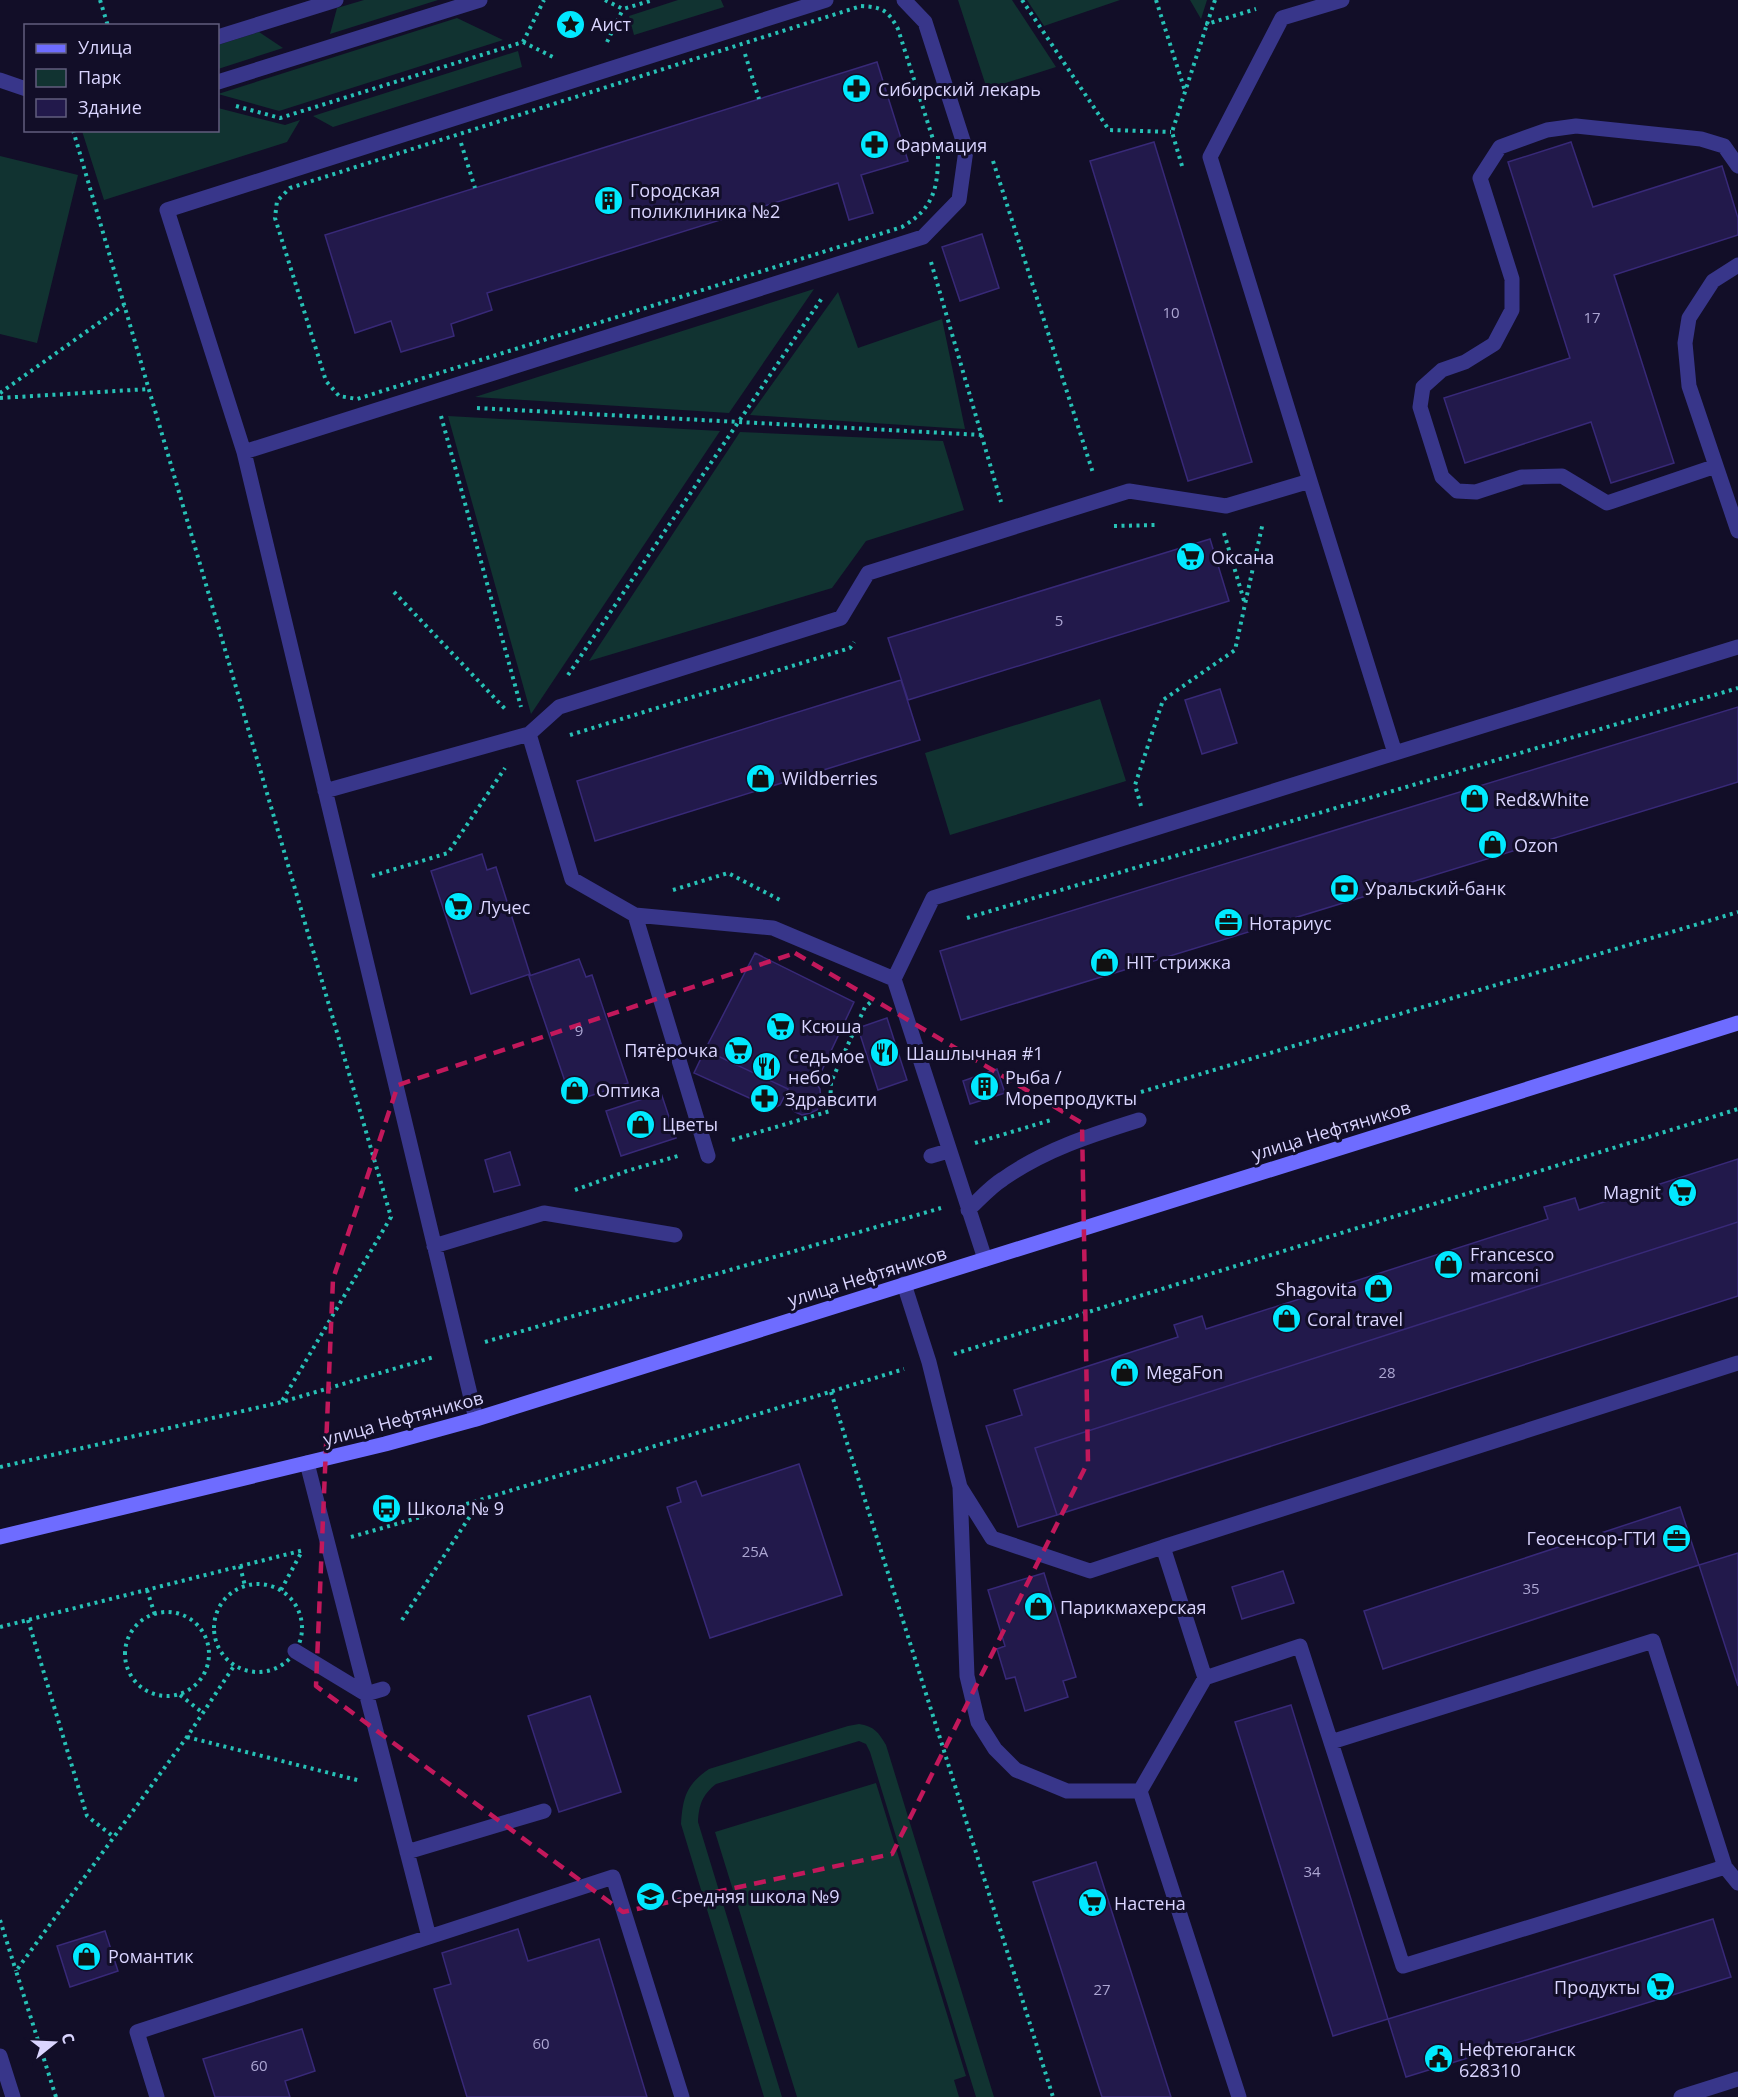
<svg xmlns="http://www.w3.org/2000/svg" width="1738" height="2097" font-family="'Open Sans',sans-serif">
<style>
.green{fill:#113331}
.building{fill:#22194b;stroke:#382978;stroke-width:1.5}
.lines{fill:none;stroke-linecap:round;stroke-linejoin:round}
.path{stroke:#27c1b6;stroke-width:4;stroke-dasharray:3 4.5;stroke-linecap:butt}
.service{stroke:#38368a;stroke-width:15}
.pedestrian{stroke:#38368a;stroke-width:15}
.minor{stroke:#38368a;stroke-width:15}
.secondary{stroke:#6e6cff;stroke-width:15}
.marked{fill:none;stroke:#c2185b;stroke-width:4.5;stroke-dasharray:12 8;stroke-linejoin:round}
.labels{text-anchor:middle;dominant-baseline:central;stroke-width:6;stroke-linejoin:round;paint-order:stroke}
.number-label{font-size:15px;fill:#aca6d2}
.poi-label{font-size:18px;fill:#dad5ff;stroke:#120e28;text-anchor:start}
.street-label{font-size:18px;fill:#dad5ff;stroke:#120e28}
</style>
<rect width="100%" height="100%" fill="#120e28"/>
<path class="green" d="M364,0H438L330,34L337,8Z
M678,0H721L724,7L634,35L629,16Z
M958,0H1012L1056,67L987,89Z
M1027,0H1120L1044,26Z
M1190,0H1207L1201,19Z
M457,18L503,40L279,111L218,94Z
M259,32L283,48L218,69V45Z
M518,51L522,67L333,127L313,116Z
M218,108L285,125L300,120L287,142L104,200L82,131L218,130Z
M0,156L78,175L37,343L0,334Z
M814,289L729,413L475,397Z
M838,292L858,348L942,319L965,429L750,415Z
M448,416L720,431L531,714Z
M740,432L943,441L964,510L866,541L832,588L589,661Z
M1100,699L1126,781L950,835L925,753Z
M859,1724C874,1726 879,1733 886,1745L994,2097H976L870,1752L866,1744L859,1741L716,1784C702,1795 699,1805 698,1822L782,2097H764L681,1824C683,1797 686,1785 709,1769L848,1726Z
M876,1783L966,2076L954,2080L959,2097H797L715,1832Z"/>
<path class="building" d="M877,62L908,161L861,175L873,213L849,220L838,183L487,293L492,310L451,324L454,336L401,352L391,321L355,333L325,235Z
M1154,142L1252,462L1188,481L1090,161Z
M1571,142L1593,207L1722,166L1738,218V235L1614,275L1674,463L1611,483L1591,422L1465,463L1444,398L1570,358L1508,162Z
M982,234L999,288L960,301L942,247Z
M1210,539L1229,601L908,700L888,638Z
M901,680L920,740L595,841L577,781Z
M1220,689L1237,743L1202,754L1185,700Z
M1738,707V782L961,1020L940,951Z
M482,854L487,870L496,867L530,974L471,994L431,871Z
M755,953L854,1002L816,1083L820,1089L821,1104L817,1110L810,1113L802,1115L795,1112L789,1105L786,1099L788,1089L705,1050Z
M579,959L586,977L592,975L628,1083L572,1102L529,976Z
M887,1018L907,1080L878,1090L858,1028Z
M705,1050L788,1089L780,1105L776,1107L767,1106L694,1073Z
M997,1069L1005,1093L970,1104L963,1081Z
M661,1093L676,1138L621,1156L606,1111Z
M510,1152L520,1185L494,1192L485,1160Z
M1738,1159V1222L1035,1448L1057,1515L1018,1527L986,1426L1022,1415L1014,1390L1178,1337L1174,1325L1202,1316L1206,1329L1548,1219L1544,1207L1575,1198L1579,1210Z
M1738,1222V1296L1057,1515L1035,1448Z
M799,1464L842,1595L710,1638L667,1507L681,1502L677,1488L696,1481L702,1496Z
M1680,1507L1699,1565L1383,1669L1364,1611Z
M1738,1553V1686L1699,1565Z
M1283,1571L1294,1603L1242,1619L1232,1587Z
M1044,1573L1076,1677L1063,1681L1068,1697L1025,1711L1015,1677L1006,1679L997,1649L1005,1646L988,1590Z
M590,1696L621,1792L559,1812L528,1716Z
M1291,1705L1388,2019L1333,2036L1235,1722Z
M1096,1862L1171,2097H1102L1033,1882Z
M1713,1919L1731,1977L1406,2077L1388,2019Z
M518,1929L528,1961L599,1939L647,2097H467L434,1989L451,1984L442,1953Z
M105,1931L118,1971L70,1987L57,1946Z
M302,2029L315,2071L285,2081L290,2097H215L203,2059Z"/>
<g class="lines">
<path class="path" d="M100,0L108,26
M605,0L623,9L653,0
M1022,0L1109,130L1171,132
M1156,0L1185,91
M1215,0L1207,24L1256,9
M861,6C882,7 888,10 898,29L938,155C938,189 933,209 902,227L357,399L339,396L326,381L275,218L277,201L290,188Z
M523,42L555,58
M607,42L623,9
M745,54L759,99
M236,106L280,118L523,42L544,0
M73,130L391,1217L282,1401
M461,143L475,188
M993,161L1093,473
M1182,166L1172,132L1207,24
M931,262L1001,502
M0,393L124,305
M0,398L149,389
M477,408L982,435
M441,416L521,707
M1114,526L1155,525
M1224,533L1245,604
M394,592L507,711
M568,675L822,298
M570,735L850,648L854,642
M1141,806L1135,785L1163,700L1235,650L1263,522
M372,876L448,853L505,768
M673,890L728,873L782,901
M967,918L1738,688
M1141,1092L1738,912
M732,1140L830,1111L831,1082L865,1007L872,1001
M975,1143L1051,1120
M575,1190L627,1171L681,1155
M485,1342L941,1208
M954,1354L1738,1109
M831,1392L1053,2097
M0,1467L282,1402L434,1357
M351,1537L480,1500L904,1369
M240,1566L245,1586
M214 1628a44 44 0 1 1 88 0a44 44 0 1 1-88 0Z
M147,1590L155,1615
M281,1590L301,1553
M125 1654a42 42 0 1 1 84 0a42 42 0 1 1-84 0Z
M28,1620L87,1816L114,1837
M402,1620L480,1501
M0,1627L304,1550
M180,1695L203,1713
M187,1737L361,1781
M0,1920L16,1971
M56,2097L16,1971L187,1737L234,1666"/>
<path class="service" d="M1738,265L1713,281L1689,318L1685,343L1689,386L1738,531
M244,452L923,237L959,200L966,150L925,22L904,0
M1716,466L1607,503L1562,476L1522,477L1476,492L1457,491L1442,477L1420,407L1423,387L1442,370L1465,362L1494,344L1512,310V279L1480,178L1500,147L1547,130L1576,126L1701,139L1724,146L1738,166
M1310,481L1395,753L1738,647
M529,734L572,879L635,915L773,928L894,979
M325,791L529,734L559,707L841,618L868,573L1129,491L1226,506L1310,481L1210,157L1282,18L1342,0
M635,915L708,1156
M931,1156L948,1151
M968,1210C979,1200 990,1187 1003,1179C1044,1150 1091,1135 1139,1120
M434,1246L544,1213L675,1235
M985,1259L894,979L933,898L1395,753
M904,1284L929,1362L960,1487L967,1676L978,1722L995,1749L1016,1770L1067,1791H1140L1239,2097
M476,1419L244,452L167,210L826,0
M307,1463L429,1937
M960,1487L992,1538L1090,1571L1163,1547
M295,1651L366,1694L383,1689
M1205,1678L1300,1646L1403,1966L1725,1867L1653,1641L1331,1742
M1140,1791L1205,1678L1163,1547L1738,1363
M407,1852L544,1811
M1725,1867L1738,1883
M157,2097L137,2032L613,1877L682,2097
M1681,2097L1738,2079"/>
<path class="pedestrian" d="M218,37L336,0
M0,80L26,89
M218,82L480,0"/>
<path class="minor" d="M0,2056L13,2097"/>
<path class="secondary" d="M0,1537L385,1444L476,1419L1738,1023"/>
</g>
<path class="marked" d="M795,953L1082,1123L1088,1462L892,1854L623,1912L316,1686L333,1279L398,1085Z"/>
<defs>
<symbol id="sight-disc" viewBox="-11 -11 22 22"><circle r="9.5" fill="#01e9ff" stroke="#120e28"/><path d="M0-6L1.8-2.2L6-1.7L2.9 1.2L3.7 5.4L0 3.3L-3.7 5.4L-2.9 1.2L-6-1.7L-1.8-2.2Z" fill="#111"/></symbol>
<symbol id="pharmacy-disc" viewBox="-11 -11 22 22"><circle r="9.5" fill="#01e9ff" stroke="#120e28"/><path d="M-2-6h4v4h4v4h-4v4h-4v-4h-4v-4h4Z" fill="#111"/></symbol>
<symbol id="building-disc" viewBox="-11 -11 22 22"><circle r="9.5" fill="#01e9ff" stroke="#120e28"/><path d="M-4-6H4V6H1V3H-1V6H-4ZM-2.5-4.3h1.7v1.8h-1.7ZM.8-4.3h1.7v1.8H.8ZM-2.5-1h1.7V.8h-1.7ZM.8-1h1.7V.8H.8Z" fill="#111"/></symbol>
<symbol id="supermarket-disc" viewBox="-11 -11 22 22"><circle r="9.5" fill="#01e9ff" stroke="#120e28"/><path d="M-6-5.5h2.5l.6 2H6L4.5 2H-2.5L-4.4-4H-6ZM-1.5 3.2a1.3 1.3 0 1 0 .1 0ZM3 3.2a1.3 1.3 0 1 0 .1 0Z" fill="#111"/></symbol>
<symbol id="shop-disc" viewBox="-11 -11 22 22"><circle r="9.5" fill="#01e9ff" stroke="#120e28"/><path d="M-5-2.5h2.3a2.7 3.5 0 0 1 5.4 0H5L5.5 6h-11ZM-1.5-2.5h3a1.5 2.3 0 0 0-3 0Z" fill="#111"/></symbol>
<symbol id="bank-disc" viewBox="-11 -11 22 22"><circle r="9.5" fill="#01e9ff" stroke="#120e28"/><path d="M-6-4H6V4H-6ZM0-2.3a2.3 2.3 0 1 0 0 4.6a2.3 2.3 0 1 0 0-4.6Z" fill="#111"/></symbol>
<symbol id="office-disc" viewBox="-11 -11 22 22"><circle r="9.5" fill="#01e9ff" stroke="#120e28"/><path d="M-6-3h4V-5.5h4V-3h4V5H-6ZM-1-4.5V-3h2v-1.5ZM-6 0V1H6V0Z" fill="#111"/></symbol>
<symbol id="restaurant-disc" viewBox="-11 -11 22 22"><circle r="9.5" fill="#01e9ff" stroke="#120e28"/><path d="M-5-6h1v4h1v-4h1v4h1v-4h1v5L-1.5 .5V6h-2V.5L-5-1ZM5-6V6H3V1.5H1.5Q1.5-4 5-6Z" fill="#111"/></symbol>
<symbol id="bus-disc" viewBox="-11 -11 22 22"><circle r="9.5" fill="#01e9ff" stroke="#120e28"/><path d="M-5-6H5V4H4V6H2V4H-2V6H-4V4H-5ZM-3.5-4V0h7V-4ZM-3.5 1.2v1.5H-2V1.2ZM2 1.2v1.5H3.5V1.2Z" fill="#111"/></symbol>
<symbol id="school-disc" viewBox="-11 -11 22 22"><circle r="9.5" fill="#01e9ff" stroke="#120e28"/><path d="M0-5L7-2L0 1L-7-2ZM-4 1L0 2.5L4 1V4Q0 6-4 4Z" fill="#111"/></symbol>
<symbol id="civic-disc" viewBox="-11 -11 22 22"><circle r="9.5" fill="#01e9ff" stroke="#120e28"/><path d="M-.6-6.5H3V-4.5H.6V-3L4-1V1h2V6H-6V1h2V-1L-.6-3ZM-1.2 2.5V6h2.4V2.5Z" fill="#111"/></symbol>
</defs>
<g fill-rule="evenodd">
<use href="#sight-disc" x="554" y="8" width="33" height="33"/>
<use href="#pharmacy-disc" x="840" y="72" width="33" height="33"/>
<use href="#pharmacy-disc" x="858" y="128" width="33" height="33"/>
<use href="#building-disc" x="592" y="184" width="33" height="33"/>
<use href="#supermarket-disc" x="1174" y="540" width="33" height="33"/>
<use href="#shop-disc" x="744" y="762" width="33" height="33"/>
<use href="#shop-disc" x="1458" y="782" width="33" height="33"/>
<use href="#shop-disc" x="1476" y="828" width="33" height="33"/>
<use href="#bank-disc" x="1328" y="872" width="33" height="33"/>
<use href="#supermarket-disc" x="442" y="890" width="33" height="33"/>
<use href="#office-disc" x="1212" y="906" width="33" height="33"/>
<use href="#shop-disc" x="1088" y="946" width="33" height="33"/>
<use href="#supermarket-disc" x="764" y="1010" width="33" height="33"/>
<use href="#supermarket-disc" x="722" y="1034" width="33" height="33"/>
<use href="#restaurant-disc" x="868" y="1036" width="33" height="33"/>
<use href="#restaurant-disc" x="750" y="1050" width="33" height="33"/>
<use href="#building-disc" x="968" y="1070" width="33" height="33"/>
<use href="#shop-disc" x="558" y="1074" width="33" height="33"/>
<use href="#pharmacy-disc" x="748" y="1082" width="33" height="33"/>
<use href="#shop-disc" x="624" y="1108" width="33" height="33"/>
<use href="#supermarket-disc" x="1666" y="1176" width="33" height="33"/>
<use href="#shop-disc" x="1432" y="1248" width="33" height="33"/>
<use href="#shop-disc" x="1362" y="1272" width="33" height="33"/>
<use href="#shop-disc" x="1270" y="1302" width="33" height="33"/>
<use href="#shop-disc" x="1108" y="1356" width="33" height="33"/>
<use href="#bus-disc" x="370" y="1492" width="33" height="33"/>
<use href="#office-disc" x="1660" y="1522" width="33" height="33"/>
<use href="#shop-disc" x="1022" y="1590" width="33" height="33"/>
<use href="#school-disc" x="634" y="1880" width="33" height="33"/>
<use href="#supermarket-disc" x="1076" y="1886" width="33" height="33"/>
<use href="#shop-disc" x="70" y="1940" width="33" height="33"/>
<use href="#supermarket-disc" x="1644" y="1970" width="33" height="33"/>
<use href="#civic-disc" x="1422" y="2042" width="33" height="33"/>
</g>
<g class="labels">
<g class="number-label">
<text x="1171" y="312">10</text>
<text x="1592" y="317">17</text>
<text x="1059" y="620">5</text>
<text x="579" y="1030">9</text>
<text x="1387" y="1372">28</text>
<text x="755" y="1551">25А</text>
<text x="1531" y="1588">35</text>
<text x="1312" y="1871">34</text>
<text x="1102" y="1989">27</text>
<text x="541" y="2043">60</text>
<text x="259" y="2065">60</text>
</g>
<g class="poi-label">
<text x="591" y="24">Аист</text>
<text x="878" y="89">Сибирский лекарь</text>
<text x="896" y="145">Фармация</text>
<text x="630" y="190">Городская<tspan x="630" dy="21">поликлиника №2</tspan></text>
<text x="1211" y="557">Оксана</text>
<text x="782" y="778">Wildberries</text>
<text x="1495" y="799">Red&amp;White</text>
<text x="1514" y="845">Ozon</text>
<text x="1365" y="888">Уральский-банк</text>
<text x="479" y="907">Лучес</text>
<text x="1249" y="923">Нотариус</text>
<text x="1126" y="962">HIT стрижка</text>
<text x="801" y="1026">Ксюша</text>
<text x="718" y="1050" text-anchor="end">Пятёрочка</text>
<text x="906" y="1053">Шашлычная #1</text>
<text x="788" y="1056">Седьмое<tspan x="788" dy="21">небо</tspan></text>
<text x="1005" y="1077">Рыба /<tspan x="1005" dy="21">Морепродукты</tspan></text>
<text x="596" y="1090">Оптика</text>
<text x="785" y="1099">Здравсити</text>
<text x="662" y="1124">Цветы</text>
<text x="1661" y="1192" text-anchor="end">Magnit</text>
<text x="1470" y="1254">Francesco<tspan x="1470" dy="21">marconi</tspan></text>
<text x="1357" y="1289" text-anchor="end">Shagovita</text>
<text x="1307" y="1319">Coral travel</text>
<text x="1146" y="1372">MegaFon</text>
<text x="407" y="1508">Школа № 9</text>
<text x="1656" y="1538" text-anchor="end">Геосенсор-ГТИ</text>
<text x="1060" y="1607">Парикмахерская</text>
<text x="671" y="1896">Средняя школа №9</text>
<text x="1114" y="1903">Настена</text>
<text x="108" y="1956">Романтик</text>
<text x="1640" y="1987" text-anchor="end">Продукты</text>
<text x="1459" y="2049">Нефтеюганск<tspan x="1459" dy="21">628310</tspan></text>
</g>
<g class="street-label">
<text transform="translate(1331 1130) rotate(-17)">улица Нефтяников</text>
<text transform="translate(867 1276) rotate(-17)">улица Нефтяников</text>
<text transform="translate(403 1418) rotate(-15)">улица Нефтяников</text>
</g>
</g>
<rect x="24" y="24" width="195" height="108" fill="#120e28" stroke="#625e7e" stroke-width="1.5"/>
<rect x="36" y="44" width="30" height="9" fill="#6e6cff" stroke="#625e7e" stroke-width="1.5"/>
<text x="78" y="54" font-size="18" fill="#dad5ff">Улица</text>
<rect x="36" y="69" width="30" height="18" fill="#113331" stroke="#625e7e" stroke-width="1.5"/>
<text x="78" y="84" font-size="18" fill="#dad5ff">Парк</text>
<rect x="36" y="99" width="30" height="18" fill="#22194b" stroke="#625e7e" stroke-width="1.5"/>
<text x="78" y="114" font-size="18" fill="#dad5ff">Здание</text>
<g transform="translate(54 2043) rotate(72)" stroke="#120e28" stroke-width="4.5" paint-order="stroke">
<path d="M0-4.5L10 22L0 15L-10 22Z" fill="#dad5ff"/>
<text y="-9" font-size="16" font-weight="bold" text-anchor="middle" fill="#dad5ff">С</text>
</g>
</svg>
